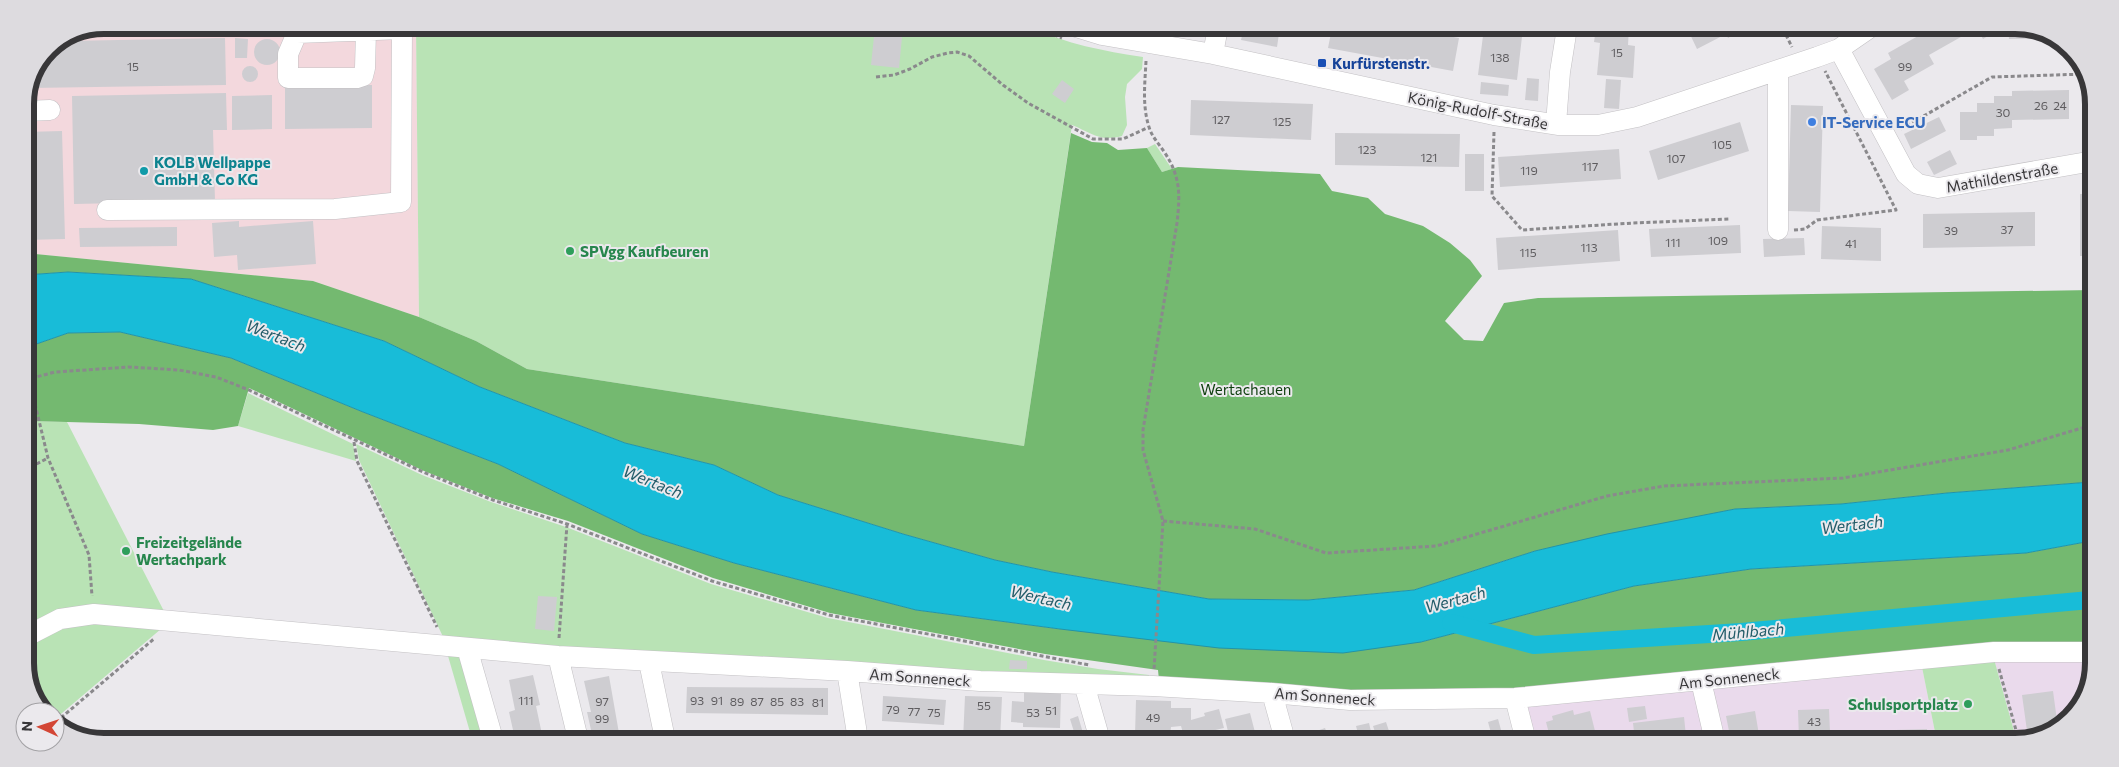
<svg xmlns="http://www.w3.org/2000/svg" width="2119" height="767" font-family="Commissioner,sans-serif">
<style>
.industrial{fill:#f3d8dd}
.education{fill:#eadaec}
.green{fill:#b9e3b5}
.forest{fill:#74b970}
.water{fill:#18bcd8;stroke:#2294a8}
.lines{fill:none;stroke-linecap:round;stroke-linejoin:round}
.canal{stroke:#18bcd8;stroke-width:18}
.building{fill:#cecdd1}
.minor-casing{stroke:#c3c1c4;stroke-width:21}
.path{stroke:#8a898c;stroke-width:3;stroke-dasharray:4 2.5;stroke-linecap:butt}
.minor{stroke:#fff;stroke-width:20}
.transit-dot{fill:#1a4fb4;stroke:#ebe9ed;stroke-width:2}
.shop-dot{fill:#3f7fe0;stroke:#ebe9ed;stroke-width:2}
.culture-dot{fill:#0f9aa8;stroke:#ebe9ed;stroke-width:2}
.leisure-dot{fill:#2e9e5b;stroke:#ebe9ed;stroke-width:2}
.labels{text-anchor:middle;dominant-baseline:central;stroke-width:4;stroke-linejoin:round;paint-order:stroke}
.number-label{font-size:12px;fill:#5e5c5f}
.transit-label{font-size:15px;font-weight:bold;fill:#164399;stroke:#ebe9ed;text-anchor:start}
.street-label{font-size:15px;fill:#383739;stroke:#ebe9ed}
.shop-label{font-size:15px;font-weight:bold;fill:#366cbe;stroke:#ebe9ed;text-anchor:start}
.culture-label{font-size:15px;font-weight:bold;fill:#0d838f;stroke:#ebe9ed;text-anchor:start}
.leisure-label{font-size:15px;font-weight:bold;fill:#27864d;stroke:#ebe9ed;text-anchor:start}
.park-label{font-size:15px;fill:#0e3f0e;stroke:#ebe9ed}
.water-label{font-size:16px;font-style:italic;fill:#235c69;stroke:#ebe9ed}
.rim{fill:none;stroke:#383739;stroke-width:6}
</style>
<rect width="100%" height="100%" fill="#ebe9ed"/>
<path class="industrial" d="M104,25L416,26L419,317L313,281L25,253V99L48,48Z"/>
<path class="education" d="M1994,659H2090V688L2063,726L2017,742Z
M1922,667L1937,742L1532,741L1523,706Z"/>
<path class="green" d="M416,26L1030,27C1067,44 1103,51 1143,57L1142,69L1127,84L1125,97L1127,125L1122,136C1099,142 1092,133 1072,125L1024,446L527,369L476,341L419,317Z
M1155,144L1172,169L1162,172L1147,148Z
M248,393L353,444L356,461L238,426Z
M31,421L67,422L168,619V623L55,719V712L41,711L25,669V422Z
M356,444L422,475L491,502L566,527L711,584L828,618L1044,660L1098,669L1149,675V684L446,643L359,460Z
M446,649L465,651L489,739H472Z
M1994,659L2017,742H1937L1922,667Z"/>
<path class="forest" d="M1071,133L1092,142L1107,143L1118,150L1147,148L1162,172L1178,167L1320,174L1332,191L1368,198L1385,214L1423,226L1450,243L1470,260L1482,276L1445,321L1464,340L1483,341L1504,303L1538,298L2093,290L2091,482L1947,493L1841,504L1735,509L1535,551L1414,590L1308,600L1209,599L1052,572L995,560L903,534L778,495L714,465L625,443L480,387L384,341L191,279L68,272L25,275V253L313,281L419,317L476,341L527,369L1024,446Z
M120,332L231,358L363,412L498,464L642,534L734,563L916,610L1060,629L1421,642L1634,586L1751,569L2026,553L2091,541L2090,644L1516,690L1349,694L1159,680L1158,670L1045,654L830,613L713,578L568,521L492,498L424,471L249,388L238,426L213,430L139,424L31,421L25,422V348L68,333Z"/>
<path class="water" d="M68,272L191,279L384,341L480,387L625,443L714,465L778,495L903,534L995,560L1052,572L1209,599L1308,600L1414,590L1535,551L1607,534L1735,509L1841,504L1947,493L2091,482V541L2026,553L1751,569L1634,586L1421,642L1343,653L1219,648L1060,629L916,610L734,563L642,534L498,464L363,412L231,358L120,332L68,333L25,348V275Z"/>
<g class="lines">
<path class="canal" d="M1451,623L1534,645L1741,632L2090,600"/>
</g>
<path class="building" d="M104,25H229V33L104,36Z
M875,27H903L899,68L871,65Z
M1244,27H1280L1277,47L1241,40Z
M1332,28H1404L1459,38L1453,71L1328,48Z
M1484,28H1523L1517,80L1478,75Z
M1596,28H1629L1628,45L1635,46L1633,78L1597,75L1600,43L1594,42Z
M1687,28H1747L1728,38L1726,34L1697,49Z
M1916,29H1975L1929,55L1934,64L1904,81L1909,90L1892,100L1874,69L1891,59L1888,53L1918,36L1915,30Z
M1977,29H1997L1998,30L1983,39Z
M2008,29H2040L2053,38L2009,39Z
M225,38L226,85L30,88L48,48L65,41Z
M235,38L248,39L247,58H235Z
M254 52a13 13 0 1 1 26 0a13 13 0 1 1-26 0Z
M242 74a8 8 0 1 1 16 0a8 8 0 1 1-16 0Z
M1527,78L1539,79L1538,101L1525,100Z
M1606,79L1621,80L1619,109L1604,108Z
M1062,80L1074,89L1065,103L1052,94Z
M1481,82L1509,85L1508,96L1480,94Z
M372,85V128L285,129V86Z
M2082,86H2089L2094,98V118L2083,119Z
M2069,90V119L2012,120V128L1994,129V136H1977V140H1960V112H1977V103H1994V96H2012V91Z
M226,93L227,130H213L215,201L74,204L72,96Z
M272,95V129L232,130V96Z
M1191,100L1313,104L1311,140L1190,135Z
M1791,105L1823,106L1820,212L1788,211Z
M1939,117L1946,131L1911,149L1904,134Z
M1740,122L1749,151L1658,180L1649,151Z
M62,131L65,239L25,240V132Z
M1335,133L1460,134L1459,167L1335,165Z
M1619,149L1621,179L1500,187L1498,157Z
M1950,150L1957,164L1934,175L1927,162Z
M1465,154H1484V191H1465Z
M2080,194H2093V256H2080Z
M2035,212V246L1923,248V214Z
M239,221V227L313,221L316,264L238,270L237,255L214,257L212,223Z
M1740,225L1741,253L1651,257L1649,229Z
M1822,226L1881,228V261L1821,259Z
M177,227V246L80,247L79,228Z
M1618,230L1620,261L1498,270L1496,238Z
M1804,238L1805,255L1764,257L1763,239Z
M538,596L557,597L554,631L535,629Z
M1010,660L1027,661V669H1009Z
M533,675L540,705L536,706L543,739H515L509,712L515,710L509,680Z
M609,676L620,739H593L587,712H591L584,681Z
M687,687L828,688V715L686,713Z
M2053,691L2058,728L2028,738L2022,695Z
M1024,692L1061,693L1060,728L1023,727V723L1011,722L1012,701L1024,702Z
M883,696L946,700L944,725L882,721Z
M965,696L1002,697L1000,740H963Z
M1136,700L1171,701V708H1191V720L1205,716L1204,713L1219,709L1224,728L1194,735L1195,738L1185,740L1181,726L1171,727L1170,736L1135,735Z
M1645,706L1647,719L1629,722L1627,708Z
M1829,709L1830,732L1927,729L1928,742H1792V740H1799L1798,710Z
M1573,710L1574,715L1590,711L1596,735L1573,741H1551L1546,722L1553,720L1552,716Z
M1755,711L1760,741H1731L1726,716Z
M1250,713L1257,740H1230L1225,719Z
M1078,716L1083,733L1075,735L1070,719Z
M1684,717L1686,736L1677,737L1678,741H1635L1633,723Z
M1498,719L1503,737L1493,740L1488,722Z
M1386,722L1391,737L1378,741L1373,726Z
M1369,723L1373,740L1360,741L1356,726Z
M1325,728L1330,741L1302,740L1300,737Z"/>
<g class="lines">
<defs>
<path id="minor" d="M1076,27L1102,35L1213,54L1494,115L1559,125H1598L1637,117L1817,57L1839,49L1868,29
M366,31L365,68L363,76L357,78H288V54L297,33L402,29
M1839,49L1906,174L1918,184L1938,188L2093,161
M1213,54L1218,27
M25,111L50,110
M1556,124L1560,72L1567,28
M107,210L335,209L401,202L402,26
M1778,230V70
M25,637L60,619L94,614L558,656L847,671L980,681L1153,686L1272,693L1350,700L1515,698L1994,652H2090
M467,648L493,739
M558,656L578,739
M649,662L665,739
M847,671L858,740
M1701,681L1715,741
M1084,684L1100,740
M1272,693L1285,740
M1515,698L1526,741"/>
</defs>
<use href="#minor" class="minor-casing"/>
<path class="path" d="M1036,27L1062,38
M1783,29L1792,47
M1146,61C1145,83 1142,105 1149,127C1152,137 1159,144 1165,153C1181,178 1180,195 1177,223L1143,430V450L1163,521L1154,670
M876,77L894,75L910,69L932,57L948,53L957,52L969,56L1003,85L1028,103L1093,139H1123L1149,127
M1901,129L1992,77L2085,74
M1494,132L1492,196L1522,230L1633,223L1729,219
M1794,230L1805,229L1817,220L1896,210L1825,71
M29,379L48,458L89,555L92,596
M25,380L55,372L129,367L179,370L216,377L249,390L423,472L493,500L567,524L712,581L829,615L1089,665
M354,442L357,461L437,627
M25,470L48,458
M1163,521L1255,529L1326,553L1436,546L1607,496L1664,486L1843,478L2008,450L2092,425
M559,638L567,524
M1999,669L2019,741
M56,722L155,638"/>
<use href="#minor" class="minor"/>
</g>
<rect class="transit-dot" x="1317" y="58" width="10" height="10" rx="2.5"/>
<circle class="shop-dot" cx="1812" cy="122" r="5"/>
<circle class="culture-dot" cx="144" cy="171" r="5"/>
<g class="leisure-dot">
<circle cx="570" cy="251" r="5"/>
<circle cx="126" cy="551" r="5"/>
<circle cx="1968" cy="704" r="5"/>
</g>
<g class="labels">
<g class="number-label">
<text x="1617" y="52">15</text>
<text x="1500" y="57">138</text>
<text x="133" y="66">15</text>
<text x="1905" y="66">99</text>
<text x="2041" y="105">26</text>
<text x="2060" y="105">24</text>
<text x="2003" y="112">30</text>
<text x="1221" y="119">127</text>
<text x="1282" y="121">125</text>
<text x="1722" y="144">105</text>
<text x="1367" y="149">123</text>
<text x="1429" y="157">121</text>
<text x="1676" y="158">107</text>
<text x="1590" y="166">117</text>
<text x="1529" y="170">119</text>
<text x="2007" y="229">37</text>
<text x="1951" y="230">39</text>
<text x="1718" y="240">109</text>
<text x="1673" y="242">111</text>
<text x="1851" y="243">41</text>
<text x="1589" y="247">113</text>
<text x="1528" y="252">115</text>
<text x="526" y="700">111</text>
<text x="697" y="700">93</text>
<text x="717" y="700">91</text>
<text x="602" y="701">97</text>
<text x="737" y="701">89</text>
<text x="757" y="701">87</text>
<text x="777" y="701">85</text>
<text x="797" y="701">83</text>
<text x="818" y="702">81</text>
<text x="984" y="705">55</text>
<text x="893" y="709">79</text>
<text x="1051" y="710">51</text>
<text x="914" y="711">77</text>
<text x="934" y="712">75</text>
<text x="1033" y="712">53</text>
<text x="1153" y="717">49</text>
<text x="602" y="718">99</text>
<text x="1814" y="721">43</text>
</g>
<g class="transit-label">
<text x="1332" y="63">Kurfürstenstr.</text>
</g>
<g class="street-label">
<text transform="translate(1478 110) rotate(11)">König-Rudolf-Straße</text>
<text transform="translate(2002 177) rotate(-10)">Mathildenstraße</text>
<text transform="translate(920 677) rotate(4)">Am Sonneneck</text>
<text transform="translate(1729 678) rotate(-6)">Am Sonneneck</text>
<text transform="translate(1325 696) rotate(4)">Am Sonneneck</text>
</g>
<g class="shop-label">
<text x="1822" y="122">IT-Service ECU</text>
</g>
<g class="culture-label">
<text x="154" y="162">KOLB Wellpappe<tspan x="154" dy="17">GmbH &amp; Co KG</tspan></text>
</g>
<g class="leisure-label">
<text x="580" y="251">SPVgg Kaufbeuren</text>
<text x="136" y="542">Freizeitgelände<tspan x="136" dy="17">Wertachpark</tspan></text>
<text x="1958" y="704" text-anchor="end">Schulsportplatz</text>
</g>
<g class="park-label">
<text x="1246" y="389">Wertachauen</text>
</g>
<g class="water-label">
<text transform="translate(276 335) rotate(21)">Wertach</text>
<text transform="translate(653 481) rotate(22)">Wertach</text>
<text transform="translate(1852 524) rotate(-7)">Wertach</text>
<text transform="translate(1041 597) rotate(13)">Wertach</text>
<text transform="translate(1455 599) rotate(-15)">Wertach</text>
<text transform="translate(1748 631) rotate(-5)">Mühlbach</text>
</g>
</g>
<path d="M0 0H2119V767H0ZM104 34H2015A70 70 0 0 1 2085 104V663A70 70 0 0 1 2015 733H104A70 70 0 0 1 34 663V104A70 70 0 0 1 104 34Z" fill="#dddbdf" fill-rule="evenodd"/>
<path class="rim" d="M104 34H2015A70 70 0 0 1 2085 104V663A70 70 0 0 1 2015 733H104A70 70 0 0 1 34 663V104A70 70 0 0 1 104 34Z"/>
<g transform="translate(40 727) rotate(273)"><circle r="24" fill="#ebe9ed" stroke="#a3a2a5"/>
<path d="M0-4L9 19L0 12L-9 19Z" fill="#d34635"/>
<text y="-8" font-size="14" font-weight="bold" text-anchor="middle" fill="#383739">N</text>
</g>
</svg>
